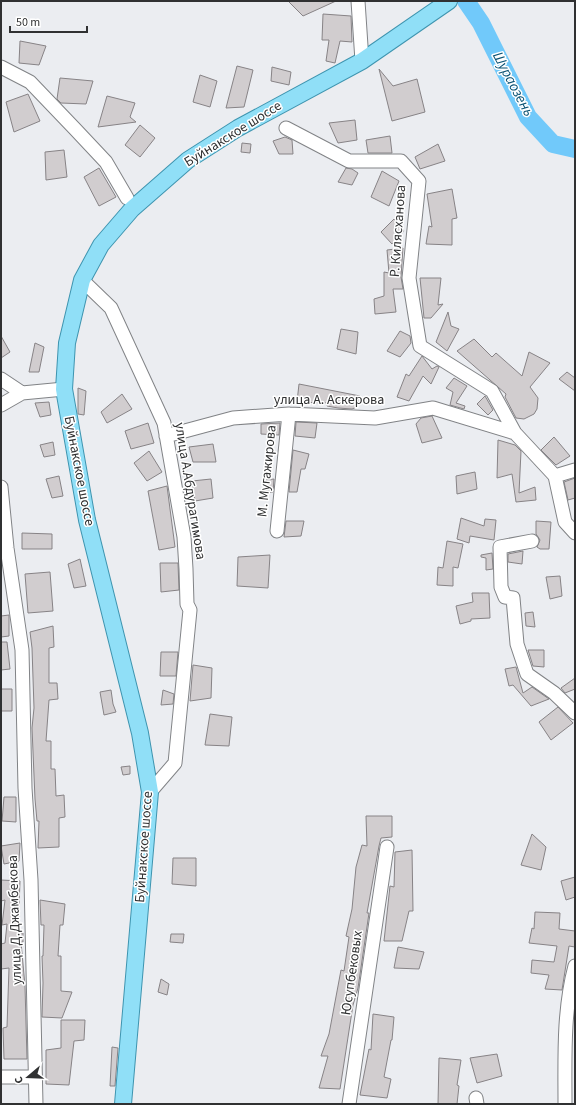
<svg xmlns="http://www.w3.org/2000/svg" width="576" height="1105" font-family="'Source Sans 3',sans-serif">
<style>
.lines{fill:none;stroke-linecap:round;stroke-linejoin:round}
.river{stroke:#71c9fa;stroke-width:18}
.building{fill:#d1cdcf;stroke:#878386}
.minor-casing{stroke:#818386;stroke-width:15}
.major-casing{stroke:#3e94af;stroke-width:18}
.minor{stroke:#fff;stroke-width:13}
.major{stroke:#90dff7;stroke-width:16}
.labels{text-anchor:middle;dominant-baseline:central;stroke-width:3;stroke-linejoin:round;paint-order:stroke}
.street-label{font-size:14px;fill:#303132;stroke:#fff}
.water-label{font-size:15px;font-style:italic;fill:#0b5374;stroke:#fff}
</style>
<rect width="100%" height="100%" fill="#ebedf1"/>
<g class="lines">
<path class="river" d="M466,1L481,23L528,117L553,144L575,149"/>
</g>
<path class="building" d="M288,1H336L303,16Z
M323,14L351,16L352,42L340,41L335,63L326,61L329,40H322Z
M20,41L46,46L39,65L19,63Z
M237,66L253,70L244,107L226,108Z
M272,67L291,72L289,85L271,81Z
M379,69L393,86L417,79L425,112L392,121Z
M200,75L217,81L210,107L193,102Z
M60,78L93,81L86,104L61,103L57,99Z
M28,94L40,121L14,132L6,102Z
M107,96L135,103L130,117L136,122L98,127Z
M355,120L357,140L338,143L329,123Z
M140,125L155,138L140,157L125,145Z
M390,136L392,153H368L366,140Z
M285,137L292,140L293,154H279L273,141Z
M242,143L251,144L250,153L241,152Z
M438,144L445,161L420,169L415,157Z
M64,150L67,177L46,180L45,152Z
M99,168L116,197L99,206L84,177Z
M346,168L352,169L358,173L352,185L338,182Z
M382,171L399,181L389,206L371,197Z
M452,189L457,218L452,219V245L426,244L429,226L432,227L427,194Z
M394,219L404,231L392,244L381,232Z
M403,248L401,277L403,289H393L396,312L375,314L374,299L384,296V272L389,273L387,250Z
M420,278H441L438,305L443,304L431,318H424Z
M448,312L451,326L459,329L447,351L436,342Z
M341,329L358,332L356,354L337,349Z
M400,331L410,336L411,343L400,357L387,351Z
M1,336L10,352L1,358Z
M474,339L492,357L496,353L522,376L529,352L550,363L530,387L538,398L537,409L534,414L524,419L516,418L505,397L506,394L457,351Z
M35,343L44,347L39,372H29Z
M422,356L432,369L437,366L439,367L431,384L423,376L409,401L397,397L406,374L409,376Z
M567,372L575,378V391L559,379Z
M454,378L467,386L456,403L465,406L464,409L450,405L453,392L446,388Z
M299,384L360,396L357,407L352,409L338,408L327,406V403L297,402Z
M78,388L86,391L84,415L78,414Z
M122,394L132,409L107,423L101,412Z
M485,396L493,410L488,415L477,404Z
M49,402L51,415L40,417L35,403Z
M432,416L442,438L422,443L416,424L421,418Z
M296,422L317,423L315,438L295,436Z
M148,423L154,443L131,449L125,431Z
M280,423L279,435L261,434V424Z
M554,437L570,456L556,465L541,450Z
M498,440L515,445L521,451L519,493L535,487L536,500L516,502L512,474L497,478Z
M53,442L55,455L44,457L40,445Z
M213,444L216,462H193L189,447Z
M293,450L309,454L305,469H301L297,492H289Z
M149,451L162,472L147,481L134,463Z
M475,472L477,489L457,494L456,476Z
M59,476L63,496L52,498L46,479Z
M575,478V498L568,500L564,482Z
M211,479L213,498L195,501L192,481Z
M274,479L273,492L266,493V480Z
M167,486L175,547L159,550L148,491Z
M461,518L484,526L485,519L496,520L494,540L470,536L469,543L457,539Z
M286,521H304L301,536L284,537Z
M536,521L551,522L549,549H540L537,547L540,540L536,534Z
M22,533L52,534V549H22Z
M447,541L463,544L458,568L453,567V586L437,585L438,567L443,568Z
M523,551L522,564L508,562V554Z
M492,553L493,569L486,570V558L481,557V555Z
M270,555L268,588L237,586L238,557Z
M80,559L86,586L74,588L68,564Z
M160,563H178L179,590L161,592Z
M50,572L53,611L28,613L25,574Z
M560,576L562,596L550,599L546,577Z
M472,593H489L490,618L471,619V621L460,624L456,606L473,602Z
M533,612L535,627L526,626L525,613Z
M9,615V636L1,637V616Z
M53,626L54,647L49,648V683H57L58,699L49,700L46,741H51V769H55L56,796L64,795L65,817L59,818V847L38,848L39,821H37L35,799L32,728L34,708L32,648L30,632Z
M1,642H7L10,669L1,670Z
M528,650H544V667L533,666Z
M161,652H178L176,676H160Z
M193,665L212,668L211,698L190,701Z
M516,667L523,693L532,687L549,699L531,706L513,685L509,686L505,669Z
M575,678V689L565,693L561,688Z
M1,689H12V711H1Z
M111,690L113,704L116,712L104,715L100,692Z
M163,690L174,694L173,704L161,705Z
M558,707L573,723L551,740L539,722Z
M210,714L232,717L229,746L205,745Z
M130,766V774L123,775L121,767Z
M4,797H16V822L2,821Z
M366,816H392V837L381,838L379,846L367,913H369L358,988L353,1005L340,1089L319,1088L328,1056H321L329,1034L341,970L344,971L349,937L346,936L352,909L356,867L362,845L367,846Z
M532,834L546,847L541,870L521,865Z
M20,843L19,861L4,864L1,846Z
M412,850L413,911H409L402,941H384L390,886L394,887L395,852Z
M173,858H196V886L172,884Z
M575,877V897L566,900L561,881Z
M1,880L20,881L18,934L23,933V942H21L25,986L27,1059H4L3,1028L7,1027L9,968L1,969V944L5,943L7,924L2,925L5,900L1,901Z
M40,900L65,904L63,925H60L58,956H61V991L72,992L62,1018L42,1017L43,983L42,956H43L44,925H41Z
M535,912L560,913L559,929L575,931V947L569,946L562,990L545,989L549,975L531,973L532,960L554,962L557,946L529,943L532,928L534,929Z
M171,934H184L183,943L170,942Z
M398,947L424,952L419,969L394,968Z
M161,979L169,984L167,995L158,992Z
M373,1014L394,1017L392,1040H391L384,1077L391,1079L387,1098L360,1095L369,1049L371,1050Z
M61,1020H85L84,1040L74,1041L69,1085L46,1084V1050L61,1048Z
M112,1047L118,1048L115,1086H110Z
M497,1054L502,1076L477,1083L470,1058Z
M439,1058L461,1060L457,1085L459,1086L457,1104H438Z"/>
<g class="lines">
<defs>
<path id="minor" d="M358,1L362,61
M1,67L30,82L75,129L106,162L127,198
M286,128L349,161H401L419,181L409,278L420,346L492,391L515,433L555,476L565,522L575,533
M82,280L111,308L164,423L184,537L186,569L187,604L190,610L175,763L150,792
M1,379L22,393
M1,405L22,393L64,389
M166,436L233,418L289,414L375,418L433,408L515,433
M555,476L575,470
M1,487L7,548L22,650L25,788L31,880L36,1104
M277,531L289,414
M532,541L500,547L501,587L505,597L513,598L517,644L527,674L554,693L575,713
M1,1077H35
M476,1098L477,1104
M349,1104L387,847
M565,1104C565,1058 563,1011 575,966"/>
<path id="major" d="M123,1104L150,792L140,733L87,520L64,389L67,343L82,280L101,245L132,209L188,160L238,128L362,61L449,1"/>
</defs>
<use href="#minor" class="minor-casing"/>
<use href="#major" class="major-casing"/>
<use href="#minor" class="minor"/>
<use href="#major" class="major"/>
</g>
<g class="labels">
<g class="street-label">
<text transform="translate(233 134) rotate(-32)">Буйнакское шоссе</text>
<text transform="translate(398 231) rotate(-86)">Р. Килясханова</text>
<text x="329" y="400">улица А. Аскерова</text>
<text transform="translate(79 471) rotate(79)">Буйнакское шоссе</text>
<text transform="translate(267 471) rotate(-84)">М. Мугажирова</text>
<text transform="translate(190 491) rotate(81)">улица А.Абдурагимова</text>
<text transform="translate(144 847) rotate(-86)">Буйнакское шоссе</text>
<text transform="translate(15 920) rotate(-92)">улица Д.Джамбекова</text>
<text transform="translate(352 973) rotate(-82)">Юсупбековых</text>
</g>
<g class="water-label">
<text transform="translate(513 84) rotate(62)">Шураозень</text>
</g>
</g>
<rect width="576" height="1105" fill="none" stroke="#303132" stroke-width="4"/>
<g transform="translate(28 1077) rotate(251)" stroke="#ffffff" stroke-width="3" paint-order="stroke">
<path d="M0-3L7 15L0 10L-7 15Z" fill="#303132"/>
<text y="-6" font-size="11" font-weight="bold" text-anchor="middle" fill="#303132">С</text>
</g>
<path d="M10 26v6h77v-6" fill="none" stroke="#303132" stroke-width="2"/>
<text x="16" y="26" font-size="12" fill="#303132" stroke="#ffffff" stroke-width="3" paint-order="stroke">50 m</text>
</svg>
